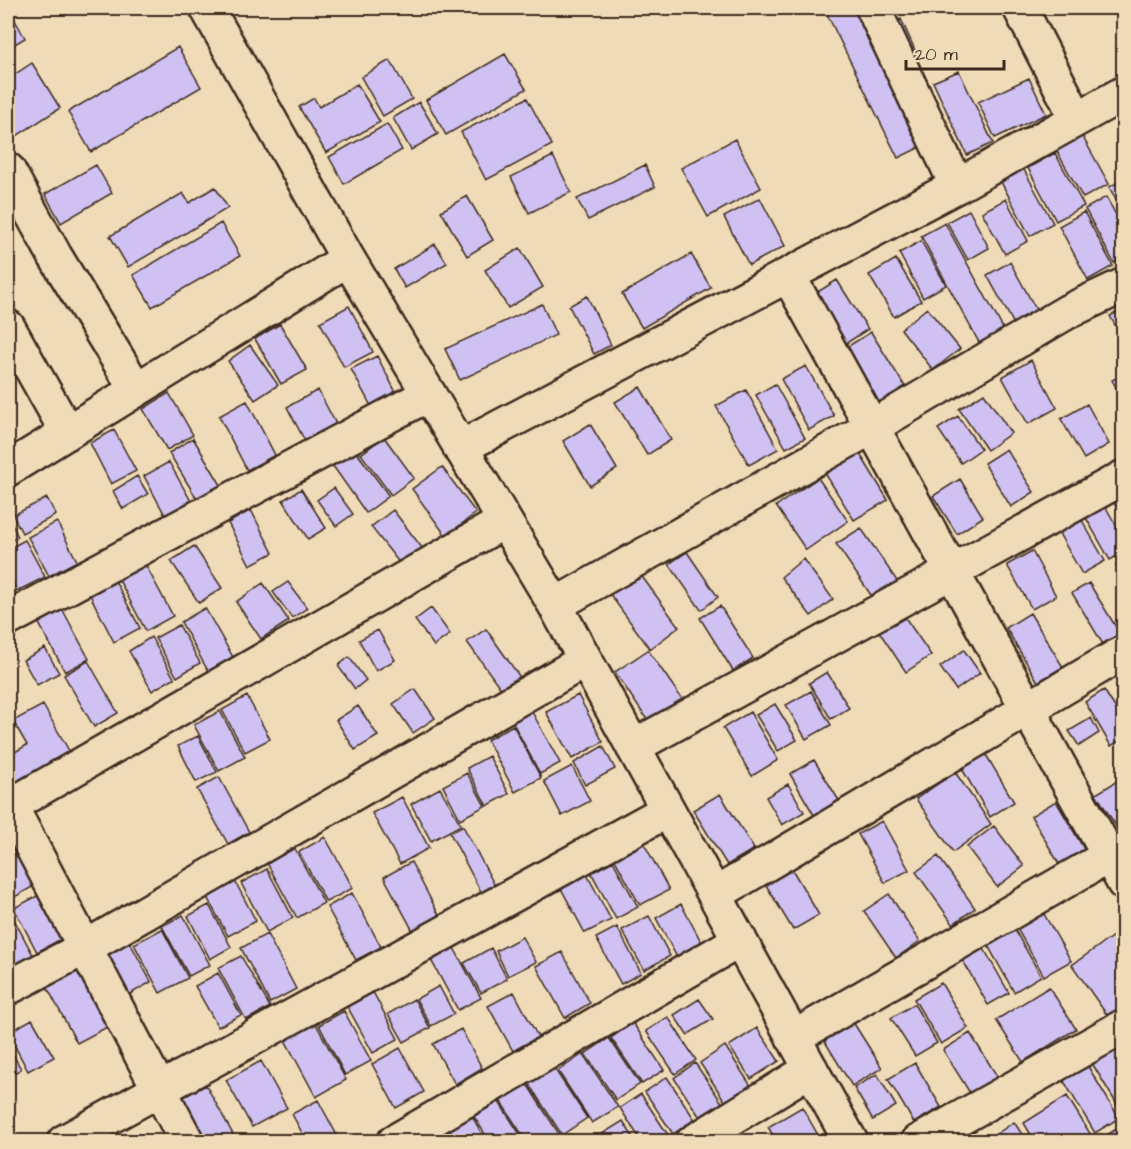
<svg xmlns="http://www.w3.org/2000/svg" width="1131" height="1149" font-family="'Architects Daughter',sans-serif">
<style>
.building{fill:#cfc1f2;stroke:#3b2a1e;stroke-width:1.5}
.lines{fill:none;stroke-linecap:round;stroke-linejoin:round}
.minor-casing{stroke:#3b2a1e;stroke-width:38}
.minor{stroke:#f0dbb9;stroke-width:33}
</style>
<rect width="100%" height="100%" fill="#f0dbb9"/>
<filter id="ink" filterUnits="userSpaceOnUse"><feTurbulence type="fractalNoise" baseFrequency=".0167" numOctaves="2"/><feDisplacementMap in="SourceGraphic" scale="12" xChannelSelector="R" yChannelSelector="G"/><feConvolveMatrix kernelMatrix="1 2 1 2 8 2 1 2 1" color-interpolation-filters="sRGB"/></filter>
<g filter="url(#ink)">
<path class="building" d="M8,8L25,38L8,48Z
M824,8H860L927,144L898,158Z
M901,19L919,59L906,65L888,25Z
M178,47L201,87L91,152L68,112Z
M505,54L526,89L446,135L426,100Z
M390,60L412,99L383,116L361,77Z
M32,63L60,108L9,141L8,79Z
M959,71L993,143L967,155L933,82Z
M1029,78L1046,114L995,138L978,102Z
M357,84L380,122L326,153L299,107L314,98L319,107Z
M527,98L552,145L486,180L461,132Z
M419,102L438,134L411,150L393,118Z
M387,124L402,150L344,184L329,157Z
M1080,132L1109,184L1083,198L1054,146Z
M735,139L761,188L708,217L681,168Z
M1055,153L1084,206L1056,221L1028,168Z
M553,156L571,192L529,213L511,177Z
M96,165L112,193L61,223L45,194Z
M645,165L655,187L588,220L577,199Z
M1023,168L1053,223L1030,236L1000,180Z
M1124,179V213L1109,187Z
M215,187L228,208L128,267L110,236L183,193L189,203Z
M467,196L493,240L467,256L441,211Z
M1106,197L1124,229V257L1114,263L1085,209Z
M760,198L785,246L749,265L724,217Z
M1006,199L1028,241L1005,254L982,212Z
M969,210L989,248L968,260L947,222Z
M1084,212L1113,266L1088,280L1059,226Z
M221,223L240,256L152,307L133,275Z
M945,223L1006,334L982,348L921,236Z
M921,241L946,285L923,298L899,253Z
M435,244L447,263L405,288L394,269Z
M520,248L543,287L508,308L485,270Z
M691,254L711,288L642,328L622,294Z
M896,259L921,301L894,317L869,275Z
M1010,262L1038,313L1015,326L987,275Z
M837,280L868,329L842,346L811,296Z
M587,296L611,345L594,354L569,306Z
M542,304L556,335L460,380L445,349Z
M349,306L373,352L344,367L320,322Z
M927,308L960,349L933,370L901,329Z
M1124,309V341L1110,316Z
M280,324L307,370L281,384L255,339Z
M871,332L909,393L880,411L842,350Z
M250,345L278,385L255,400L228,361Z
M377,356L402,404L377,417L351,369Z
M1031,360L1057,408L1028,424L1002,377Z
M806,366L834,416L809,430L781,379Z
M1124,374V402L1112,380Z
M775,384L805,438L786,448L756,395Z
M640,387L671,440L647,455L615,402Z
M318,390L336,424L305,441L287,407Z
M746,390L778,449L749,465L716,406Z
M169,393L193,435L167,450L143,409Z
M984,393L1011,433L987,450L959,409Z
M247,401L275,455L247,470L219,416Z
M1087,404L1109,444L1084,459L1061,419Z
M958,416L981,449L961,463L938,429Z
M590,424L617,469L590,486L563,441Z
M114,430L136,471L111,484L90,443Z
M384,437L414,478L391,495L361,454Z
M193,438L221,485L197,499L169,453Z
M857,449L888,500L854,520L823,470Z
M1006,449L1034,492L1011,507L984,463Z
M355,450L389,496L366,513L333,466Z
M169,462L192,503L166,517L144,476Z
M442,467L476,513L446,536L412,489Z
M137,476L148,494L123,509L113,491Z
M818,478L848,521L806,550L776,506Z
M960,479L983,517L957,534L933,496Z
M334,488L353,514L336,526L317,500Z
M1124,488V520L1110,496Z
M301,489L326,528L308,539L283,500Z
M47,498L56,515L22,533L13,515Z
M1105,506L1124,539V552L1110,560L1085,516Z
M251,510L273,553L250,565L228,523Z
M393,510L423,549L401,565L371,527Z
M1079,515L1105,561L1082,574L1056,528Z
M9,518L18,537L8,542V519Z
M57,522L77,561L49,576L28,537Z
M861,528L897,581L873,598L836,544Z
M25,540L45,577L17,591L8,572V549Z
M194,546L222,588L199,603L171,561Z
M1032,551L1056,596L1032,609L1007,565Z
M687,552L718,597L701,610L669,564Z
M803,559L833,599L811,616L781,577Z
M1124,562V579L1116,566Z
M145,564L173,616L146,631L118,578Z
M635,567L679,627L650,649L606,589Z
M113,577L140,628L114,642L88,591Z
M288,582L307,608L292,618L273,592Z
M263,583L289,621L261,639L236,602Z
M1089,583L1124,640L1107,651L1072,593Z
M59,603L89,659L65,672L35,616Z
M720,606L753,658L733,671L700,618Z
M205,608L238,666L213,680L181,622Z
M431,608L450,634L434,646L415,620Z
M902,613L931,655L906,672L878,630Z
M1030,613L1063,667L1038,682L1006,628Z
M179,625L200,663L177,677L155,638Z
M486,629L522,680L504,693L467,642Z
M378,630L395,660L376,671L359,640Z
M151,637L174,678L152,691L129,651Z
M45,648L59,673L37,685L23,660Z
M648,650L687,706L654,730L615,672Z
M964,650L980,673L956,690L940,667Z
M349,657L366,680L355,689L338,666Z
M88,661L118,713L94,727L64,675Z
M827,672L849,708L831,719L809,683Z
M415,689L435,718L413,733L393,704Z
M1104,690L1124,722V738L1111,746L1085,702Z
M811,691L831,725L806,739L786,705Z
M578,695L603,742L572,759L546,712Z
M247,696L270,739L245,752L222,710Z
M775,704L797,740L778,751L756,715Z
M43,705L72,756L14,789L8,778V756L27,745L13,721Z
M358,706L378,736L355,750L336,720Z
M531,710L560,763L540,774L512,721Z
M220,711L245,757L219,771L194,725Z
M750,712L778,760L752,776L723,728Z
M1091,718L1099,733L1079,746L1069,731Z
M513,725L541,778L515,792L487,740Z
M198,736L217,772L196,782L178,746Z
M603,746L615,769L585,785L574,763Z
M985,753L1014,802L990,817L961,767Z
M489,756L509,794L487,806L467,768Z
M814,760L843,807L818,822L790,774Z
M572,766L590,801L562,816L544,781Z
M955,772L991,824L953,852L916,799Z
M467,773L485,806L460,819L443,786Z
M219,777L249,832L228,844L197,789Z
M1122,778L1124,821L1116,826L1096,794Z
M788,784L804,812L782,825L766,797Z
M440,788L461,825L431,841L411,804Z
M720,794L754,849L727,865L693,810Z
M402,797L429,848L400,864L372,813Z
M1056,801L1087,854L1062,869L1031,816Z
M882,821L909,870L885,883L858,834Z
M463,826L495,886L482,894L450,833Z
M994,826L1024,866L997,887L967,847Z
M639,834L669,890L640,905L609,849Z
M8,835L34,886L11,899L8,892Z
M325,837L353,888L326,902L299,852Z
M294,847L324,903L297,918L267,863Z
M938,856L975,908L953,924L916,872Z
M786,859L819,915L793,930L760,875Z
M613,861L638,907L616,919L591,872Z
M411,862L440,917L413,931L384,877Z
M583,867L611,920L585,933L557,881Z
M267,869L293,918L267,932L241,883Z
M229,870L256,921L228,936L201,886Z
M45,892L67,936L37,952L14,908Z
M352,893L381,947L356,960L327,907Z
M889,894L920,941L896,958L864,911Z
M1037,902L1071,961L1044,976L1011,918Z
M681,904L703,945L678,959L656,918Z
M209,905L231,947L210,959L188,916Z
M9,910L34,957L14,967L8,955Z
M183,915L210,965L189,976L162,926Z
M649,916L670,956L644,970L622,930Z
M1008,918L1041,976L1014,992L981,933Z
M617,927L641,973L621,984L596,938Z
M162,929L188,978L160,993L134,944Z
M125,933L151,982L125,997L98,947Z
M267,934L296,989L270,1003L241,948Z
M1116,934L1124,944V1008L1109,1018L1072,965Z
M522,937L536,962L508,976L496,951Z
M979,940L1009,993L988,1005L958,952Z
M453,946L481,998L458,1010L430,958Z
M491,948L507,979L481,993L464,963Z
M562,952L590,1003L565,1018L536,966Z
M241,956L270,1007L246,1020L218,968Z
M81,969L111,1025L77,1043L47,987Z
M218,973L241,1015L218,1027L195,986Z
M941,983L968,1028L941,1044L914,999Z
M439,986L454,1014L431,1026L416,999Z
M1049,987L1076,1029L1023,1062L996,1020Z
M373,992L398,1039L373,1053L347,1006Z
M514,992L538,1037L513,1051L488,1006Z
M414,999L430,1028L404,1042L388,1014Z
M699,999L713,1019L687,1035L674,1015Z
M914,1004L937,1043L915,1056L891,1018Z
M344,1011L371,1061L345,1075L319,1025Z
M668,1017L696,1060L675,1074L646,1031Z
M32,1019L54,1057L28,1071L8,1033Z
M853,1022L882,1068L852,1086L824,1040Z
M633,1023L664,1070L642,1084L611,1038Z
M316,1024L346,1080L316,1097L285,1040Z
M757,1028L779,1061L751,1079L729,1046Z
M461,1029L482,1068L455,1084L433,1044Z
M970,1033L1002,1084L975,1101L943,1050Z
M609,1038L640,1084L616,1100L585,1054Z
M8,1045L21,1069L8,1077Z
M725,1046L755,1092L730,1109L700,1063Z
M1114,1046L1124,1063V1116L1090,1060Z
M400,1048L424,1092L396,1108L372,1064Z
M583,1054L618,1107L592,1123L558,1071Z
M261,1061L287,1108L252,1127L226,1080Z
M550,1062L587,1118L562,1135L525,1078Z
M695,1063L727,1110L705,1125L674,1078Z
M915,1063L941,1107L914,1123L888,1079Z
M1086,1063L1119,1118L1095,1133L1062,1078Z
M877,1074L896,1106L873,1120L854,1088Z
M667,1077L695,1120L673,1134L645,1092Z
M525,1081L561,1137L555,1142H527L499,1099Z
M206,1085L235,1138L228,1142H200L178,1100Z
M641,1094L672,1141L671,1142H642L620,1108Z
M495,1096L525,1142H490L471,1112Z
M1067,1096L1094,1140L1035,1142L1024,1123Z
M318,1100L339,1139L335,1142H307L292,1114Z
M802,1107L822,1142H777L768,1127Z
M471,1114L486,1142H456L448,1127Z
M623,1121L636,1142H607L602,1134Z
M1014,1122L1027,1142H985Z
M1124,1124V1142H1098V1141Z
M447,1130L453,1142H425Z"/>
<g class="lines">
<defs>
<path id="minor" d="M207,8L348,259L555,605L851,1142
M873,8L957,186
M1020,8L1077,119
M8,170L55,256L136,389
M788,275L1124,883
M8,327L67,432
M460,448L957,186L1124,93
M8,469L348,259
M555,605L872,427L1067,312L1124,285
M8,619L429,394
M633,747L1124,477
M8,801L187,1142
M8,807L503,522
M716,894L1124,652
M8,988L86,947L584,661
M793,1038L1124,847
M64,1142L668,810
M394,1142L740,940
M693,1142L811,1069
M918,1142L1124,1026"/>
</defs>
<use href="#minor" class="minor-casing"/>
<use href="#minor" class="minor"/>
</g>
</g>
<rect width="1131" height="1149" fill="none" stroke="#f0dbb9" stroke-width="30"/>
<rect x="15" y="15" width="1101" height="1119" fill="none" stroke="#3b2a1e" stroke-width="2" filter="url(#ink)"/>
<path d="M906 60v9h98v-9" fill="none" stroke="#3b2a1e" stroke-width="3"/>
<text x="915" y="60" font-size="18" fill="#3b2a1e" stroke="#f0dbb9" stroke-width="4.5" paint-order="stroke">20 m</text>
</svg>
